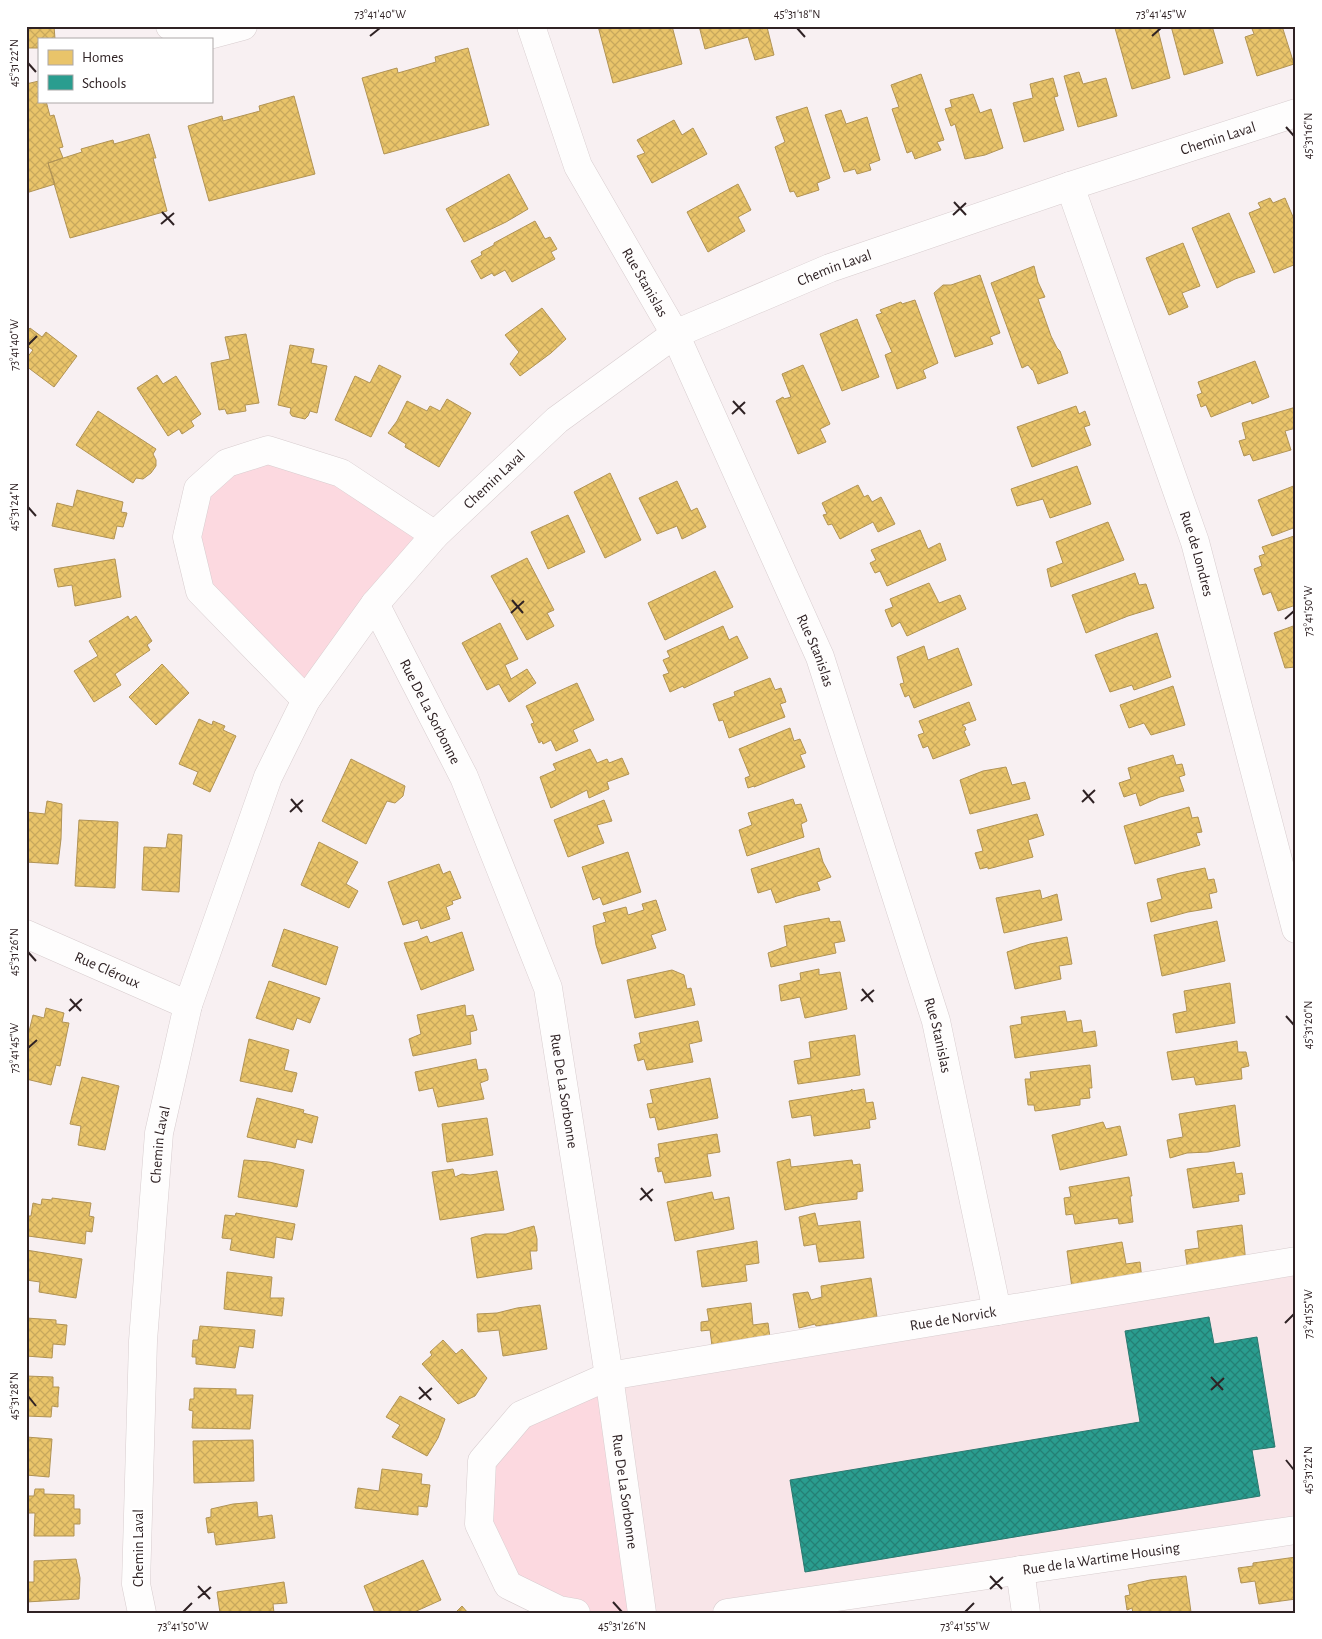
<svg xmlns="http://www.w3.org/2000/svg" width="1322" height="1639" font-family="'Alegreya Sans',sans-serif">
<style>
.built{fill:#f8e5e8}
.grass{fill:#fcd9e0}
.homes{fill:url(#homes-cross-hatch);stroke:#b19355}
.schools{fill:url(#schools-cross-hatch);stroke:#2c786f}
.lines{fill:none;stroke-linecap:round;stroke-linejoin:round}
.minor-casing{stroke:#d8cdcf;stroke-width:29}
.minor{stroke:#fefdfd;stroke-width:28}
.ticks{fill:none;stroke:#2f2224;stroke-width:2}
.labels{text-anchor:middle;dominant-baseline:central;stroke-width:5;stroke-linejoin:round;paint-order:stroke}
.street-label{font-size:15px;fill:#2f2224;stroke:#fff}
.neatline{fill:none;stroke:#2f2224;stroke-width:2}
.ticks-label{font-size:12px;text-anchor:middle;fill:#2f2224}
</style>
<defs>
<pattern id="homes-cross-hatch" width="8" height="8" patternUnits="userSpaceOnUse" patternTransform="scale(1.25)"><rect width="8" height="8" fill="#e9c46a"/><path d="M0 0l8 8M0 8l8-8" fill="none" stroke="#c8a85c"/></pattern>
<pattern id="schools-cross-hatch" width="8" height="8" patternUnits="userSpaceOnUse" patternTransform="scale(1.25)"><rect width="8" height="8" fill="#2a9d8f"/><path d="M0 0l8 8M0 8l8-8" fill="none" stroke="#248075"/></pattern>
</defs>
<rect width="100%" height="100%" fill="#f8f0f2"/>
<path class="built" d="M1296,1261V1530L727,1613H642L609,1376Z"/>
<path class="grass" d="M268,450L435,535L306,700L200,591L198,489Z
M609,1376L642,1613H576L508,1585L479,1524L482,1461L521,1415Z"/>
<path class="homes" d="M26,26H54L55,39H39V48H26Z
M598,26H672L682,64L613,83Z
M699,26H762V29L767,27L774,55L755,60L748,37L705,49Z
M1123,26H1157L1170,78L1132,89L1115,28Z
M1171,26H1212L1223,63L1184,75Z
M1251,26H1282L1294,64L1257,76L1245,37L1254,34Z
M468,48L489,125L384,154L362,78L397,68L398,73L436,62L435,57Z
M1079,72L1083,84L1106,78L1117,116L1078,127L1064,76Z
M921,74L944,140L937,142L941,150L915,159L912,151L907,153L892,109L899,107L891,85Z
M1053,78L1058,96L1054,97L1064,130L1024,142L1013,103L1033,98L1030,84Z
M39,81V101H46L50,116L54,115L63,147L59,148L63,158L48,163L55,184L26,193V84Z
M973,94L980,113L991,109L1003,148L985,155L965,159L955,124L951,126L945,109L952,107L950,100Z
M294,96L315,174L209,201L188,126L222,116L223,121L260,111L259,106Z
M807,107L830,178L817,183L819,190L797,197L794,191L790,192L775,147L785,142L776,117Z
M841,110L846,124L867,117L880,160L869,164L871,170L857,174L855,169L844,172L825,115Z
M674,120L682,135L693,128L707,154L652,183L637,156L645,153L637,140Z
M149,134L156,158H153L167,211L70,238L48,163L82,152L81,149L113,140L114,144Z
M509,174L528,209L506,222L464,242L446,209Z
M738,184L751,210L738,217L745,231L708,252L687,212Z
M1270,198L1273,203L1285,198L1296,224V264L1274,273L1249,213L1261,208L1258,203Z
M1229,213L1255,272L1235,279L1217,288L1192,228Z
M535,221L545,239L550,237L557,249L551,252L555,259L512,282L505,270L494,276L492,273L481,279L471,261L482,255L481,252L494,245V243Z
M1183,243L1200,286L1182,293L1188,307L1169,315L1146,258Z
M1034,266L1038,282L1045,297L1038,299L1051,336L1057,348L1060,351L1068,373L1038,384L1033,370H1032L1028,365L1022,368L991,283Z
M980,275L1000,333L990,337L993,344L955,357L934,293L943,285H951Z
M915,300L938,363L923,370L926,378L897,389L885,355L892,352L876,315L882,313L880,310L901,302L902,304Z
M542,308L566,339L551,353L520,376L510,364L519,352L505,335Z
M857,319L879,377L842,391L820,334Z
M30,328L42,337L46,332L77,356L54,387L26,366V359L33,350L26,345V332Z
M246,334L259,403L245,405L246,411L227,414L225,409L219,410L211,363L230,359L225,337Z
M290,345L314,349L311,363L327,366L317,413L310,411L308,416L305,419L292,416L290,413L291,408L278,405Z
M1255,361L1269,397L1252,404L1251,401L1211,417L1206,405L1201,407L1197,395L1202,393L1198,382Z
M379,365L401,376L371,437L335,420L355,376L370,383Z
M803,365L830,424L820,429L826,442L798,454L776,401L783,397L784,399L791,397L782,374Z
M157,375L163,384L176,376L201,414L191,421L194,426L182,434L179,429L168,436L137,388Z
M447,399L471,413L439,467L405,447L406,444L388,433L397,421L407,401L427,411L430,406L440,411Z
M1076,406L1079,414L1085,411L1090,425L1084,427L1091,445L1032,467L1017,427Z
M1296,407V428L1285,431L1291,450L1253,461L1250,454L1244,456L1239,441L1246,439L1242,423Z
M98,411L156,449L153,454L156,460V466L151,473L143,479L136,478L133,483L76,445Z
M1077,466L1091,504L1050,518L1043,499L1017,506L1011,489Z
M610,473L641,540L605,558L574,492Z
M677,481L691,511L697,508L706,527L682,539L677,526L657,534L639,498Z
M858,485L864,497L868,495L872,502L881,497L895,524L878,532L873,522L840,539L832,524L828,525L823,515L827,514L822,503Z
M1296,485V527L1272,536L1258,500Z
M77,490L123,502L121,512L127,513L123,527L117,526L114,539L52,526L57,503L73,507Z
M568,515L585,552L548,569L531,532Z
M1108,522L1124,560L1051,587L1047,569L1063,563L1056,542Z
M920,530L928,549L940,543L946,560L887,586L880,571L875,573L870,563L876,560L871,550Z
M1294,536L1296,542V605L1278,611L1271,592L1263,595L1254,569L1262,566L1259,556L1265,554L1262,547Z
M527,558L554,610L547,613L554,626L527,640L491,576Z
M115,559L121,597L75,606L72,585L58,587L54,569Z
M715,571L733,607L665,640L648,603Z
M1135,573L1139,585L1146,584L1154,608L1128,616L1086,633L1072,595Z
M929,583L939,603L960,595L966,609L907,636L900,622L892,627L885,610L893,607L890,599Z
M128,616L130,620L136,616L152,641L147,645L150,650L115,674L121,685L94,702L74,671L98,656L89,641Z
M500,623L518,659L505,665L511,679L527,669L536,683L509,702L499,684L487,690L462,643Z
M1296,625V667L1285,668L1274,633Z
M723,626L729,640L737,636L748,658L684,688L683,686L670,692L663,675L669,673L663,660L670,657L667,651Z
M1157,633L1171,677L1134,690L1132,685L1110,692L1095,655Z
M924,646L928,660L958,648L972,685L914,708L909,695L905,697L900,684L904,683L897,657Z
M162,664L189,693L156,725L129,697Z
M770,678L775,690L781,688L786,702L780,704L785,717L729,738L723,720L719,721L713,704L735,696L734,692Z
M577,683L594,720L573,730L578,741L556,751L551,740L543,744L542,741L539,743L531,724L534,723L526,706Z
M1173,686L1185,725L1151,735L1144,723L1129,728L1120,705Z
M969,702L976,720L962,725L965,727L966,730L964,731L970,745L933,759L928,746L923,748L918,735L924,733L919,721Z
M199,719L212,725L213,721L225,726L223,730L236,736L210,792L193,784L198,772L179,764Z
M790,728L794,741L800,739L806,753L800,755L805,767L754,787V786L748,788L745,778L750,776L739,749Z
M590,749L597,763L607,759L609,763L622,758L629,774L607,782L609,789L589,798L587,790L551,808L540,777L556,770L553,764Z
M1173,755L1176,765L1182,764L1185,775L1179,777L1184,791L1160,797L1140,806L1136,793L1124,797L1119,783L1131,779L1128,768Z
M351,759L405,786L403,796L395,803L387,801L366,844L322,821Z
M1006,767L1012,785L1025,782L1030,799L970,814L960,780L983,771Z
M793,799L795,805L801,804L807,821L801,824L804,837L747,856L739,830L752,825L748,813Z
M604,800L612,821L597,825L604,843L568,857L554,820Z
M47,801L62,804L61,839L58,864L26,862V812L45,814Z
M1189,807L1192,818L1198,817L1202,832L1196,833L1200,845L1135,864L1124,826Z
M1037,814L1044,835L1028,840L1033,857L988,869V867L980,869L975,853L983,851L977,830Z
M79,820L118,822L115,888L75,886Z
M168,834L182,835L179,892L142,890L144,847L166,848Z
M319,842L358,862L346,884L358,891L349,908L301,885Z
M819,848L823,862L831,877L817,882L820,890L797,896L776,903L771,889L758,893L751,869Z
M628,852L641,892L603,905L600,897L593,900L582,867Z
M439,864L443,874L450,871L461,898L452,901L453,904L446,907L450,919L421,929L418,920L403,925L388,882Z
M1205,868L1208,880L1214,879L1217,892L1209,894L1212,908L1188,912L1151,922L1147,903L1162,899L1157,879L1180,873Z
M1040,890L1042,899L1057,894L1062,920L1004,933L996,898Z
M656,900L666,930L651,935L656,948L602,964L596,945L593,926L606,922L603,913L626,907L628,915L644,910L642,904Z
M829,918L830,922L840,921L845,941L834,943L836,953L771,967L768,953L787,946L784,926Z
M1217,921L1225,961L1162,976L1154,935Z
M284,929L338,947L326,985L272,966Z
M462,932L474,970L421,990L404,943L415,941L427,936L430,943Z
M1067,937L1072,964L1059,966L1061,979L1015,989L1007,952L1030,944Z
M819,969V975L840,972L847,1009L805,1018L800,997L781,1001L779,985L801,980L800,973Z
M672,970L684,975L687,989L691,988L695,1005L635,1018L627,980Z
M269,981L320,998L310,1023L297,1018L293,1030L256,1018Z
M1230,983L1235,1023L1176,1033L1173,1014L1187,1011L1184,991Z
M465,1005L466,1016L473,1015L477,1030L470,1032L471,1044L413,1056L409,1039L421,1034L417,1015Z
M46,1008L64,1013L62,1022L69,1023L60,1066L56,1065L51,1085L26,1079V1044L33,1015L44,1018Z
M1065,1011L1067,1022L1081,1020L1083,1033L1095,1031L1097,1046L1015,1058L1010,1026L1022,1024L1021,1017Z
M698,1021L702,1041L689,1044L693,1062L647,1070L644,1059L638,1061L634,1045L641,1043L639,1033Z
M855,1035L860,1075L798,1084L794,1061L811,1058L809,1042Z
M249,1039L289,1050L284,1070L297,1073L292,1092L240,1081Z
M1237,1041L1238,1052H1246L1249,1066L1241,1068L1242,1079L1196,1085L1194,1077L1172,1080L1167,1052Z
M476,1059L478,1070L486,1069L488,1076V1080L480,1083L484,1099L438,1107L433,1088L419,1091L415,1072Z
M1090,1065L1092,1088H1089L1090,1098L1080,1099V1105L1035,1111L1034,1105H1028L1025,1079H1031L1030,1072Z
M82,1077L119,1086L105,1150L78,1145L81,1126L70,1124Z
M710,1078L718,1118L658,1130L655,1117L650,1118L647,1104L653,1103L650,1090Z
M852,1089V1091L864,1089L866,1103L873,1102L876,1119L869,1120L870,1128L814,1136L811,1115L792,1118L789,1101L850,1091Z
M257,1098L304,1110L303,1113L318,1117L312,1143L297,1139L295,1148L247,1137Z
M1235,1105L1240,1146L1208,1152L1187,1153L1170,1158L1167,1140L1183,1137L1179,1114Z
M487,1118L493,1155L447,1162L442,1124Z
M1103,1122L1106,1129L1120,1126L1127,1155L1060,1170L1052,1135Z
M717,1134L720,1152L707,1154L711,1176L665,1183L662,1171L658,1172L655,1158L660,1157L658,1144Z
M790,1159L791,1167L852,1160L853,1165L860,1164L863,1191L857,1192V1199L814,1204L785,1210L777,1162Z
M244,1160L269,1162L304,1170L297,1207L238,1197Z
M1234,1162L1236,1174L1242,1173L1245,1194L1238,1195L1239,1201L1193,1208L1187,1169Z
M453,1169L455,1177L462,1174L470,1175L497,1171L504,1210L440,1220L432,1172Z
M1129,1177L1132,1196H1130L1133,1222L1119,1224L1118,1218L1075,1224L1073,1214L1066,1215L1064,1198L1071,1197L1069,1187Z
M712,1192L714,1200L729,1197L734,1229L675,1241L667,1202Z
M52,1198L91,1203L89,1216L94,1217L92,1232L86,1231L85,1244L28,1236L29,1229H27L29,1216H31L33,1203L41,1205L42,1199L52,1200Z
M236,1213L295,1224L292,1240L276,1237L274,1258L230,1250L232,1239L222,1238L225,1215L235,1216Z
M815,1213L818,1226L860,1221L864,1258L819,1262L816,1244L804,1246L799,1217Z
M1242,1225L1246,1263L1188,1272L1185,1250L1199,1248L1197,1231Z
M534,1226L537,1239V1251H530L532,1269L477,1278L471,1238L485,1234H506Z
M757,1241L759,1263L745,1265L747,1281L702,1287L697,1251Z
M1122,1242L1126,1264L1140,1262L1142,1279L1072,1288L1067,1251Z
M26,1250L82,1259L76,1298L39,1292L40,1282L26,1280Z
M227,1272L272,1277L270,1298H284L282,1316L224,1309Z
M871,1278L877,1317L816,1326L815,1324L799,1328L793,1294L808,1292L811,1300L822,1297L821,1286Z
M751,1303L753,1325L768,1323L770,1338L712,1346L710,1330L701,1331V1322L709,1321L707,1309Z
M540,1305L547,1349L503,1356L499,1330L478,1332L477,1314L497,1313L517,1308Z
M26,1318L56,1320V1324L67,1325L65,1345L53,1344L52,1358L26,1356Z
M200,1326L255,1330L253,1348L239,1346L235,1368L196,1364V1357H192L193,1340H198Z
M443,1340L456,1354L462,1349L487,1378L475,1396L458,1404L422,1364L432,1355L430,1352Z
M26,1376L53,1377V1387H59L58,1397V1407L52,1406L51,1417L26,1416Z
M194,1388L236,1389V1395H253L250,1429L192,1428L193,1411L189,1410L190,1399H194Z
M400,1396L445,1419L438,1438L427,1456L392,1437L400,1425L386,1417Z
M26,1437L52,1439L49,1477L26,1475Z
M253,1440L254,1481L194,1483L193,1441Z
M382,1469L422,1474L421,1484L430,1485L427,1507L418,1506V1515L355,1508L358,1488L379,1491Z
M35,1489H44V1494L74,1495V1509H80V1524H74V1536H34L35,1513H26V1496H34Z
M257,1502L258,1517L272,1515L275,1538L216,1545L214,1532L208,1533L206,1518L211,1517V1509L233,1504Z
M1296,1557V1599L1259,1604L1255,1581L1241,1583L1238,1568L1253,1566V1563Z
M76,1559L80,1578L79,1599L26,1602V1582H34V1561Z
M423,1560L441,1600L412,1613H375L364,1586Z
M1186,1576L1191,1612L1133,1613L1132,1608L1127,1610L1125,1596L1130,1595L1128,1585L1150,1580Z
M284,1582L287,1603L273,1604L274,1613H220L217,1592Z
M462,1606L468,1613H455Z"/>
<path class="schools" d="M1209,1317L1214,1344L1257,1337L1275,1447L1252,1450L1260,1496L805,1572L790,1480L1140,1422L1125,1331Z"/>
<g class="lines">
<defs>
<g id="minor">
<path d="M170,26L198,38L243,26"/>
<path id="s1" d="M531,26L578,166L675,334L820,657L936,1021L997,1311"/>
<path id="s2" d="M1070,186L1195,542L1296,929"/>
<path id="s3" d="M375,604L464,777L548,988L609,1376L642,1613"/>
<path d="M306,700L200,591L187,537L198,489L227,463L268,450L341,473L435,535"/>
<path id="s4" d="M26,934L188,1005"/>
<path d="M1020,1570L1026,1613"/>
<path id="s5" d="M142,1613L136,1584L143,1341L159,1133L188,1005L268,777L306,700L375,604L435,535L557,420L675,334L830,268L1070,186L1296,113"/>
<path id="s6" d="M576,1613L559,1610L508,1585L479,1524L482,1461L521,1415L609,1376L1296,1261"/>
<path id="s7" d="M727,1613L1296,1530"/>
</g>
</defs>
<use href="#minor" class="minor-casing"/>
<use href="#minor" class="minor"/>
</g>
<path class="ticks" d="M797,28L805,37M370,36L380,28M1152,36L1161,28M28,63L36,72M1286,127L1294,136M954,202L966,215M162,212L174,225M953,215L966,203M161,224L174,213M28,345L37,336M733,401L745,414M732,414L745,402M28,507L36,516M512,600L523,613M511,613L524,601M1285,619L1294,611M1083,790L1094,803M291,799L302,812M1082,802L1095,790M290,812L303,800M28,952L36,961M862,989L873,1002M70,999L81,1011M861,1001L874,990M69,1011L82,999M1286,1016L1294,1025M28,1048L37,1040M641,1188L652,1201M640,1200L653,1189M1285,1323L1294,1314M1211,1377L1223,1390M419,1387L431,1400M1211,1390L1224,1378M28,1396L36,1406M419,1399L432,1388M1286,1460L1294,1470M990,1576L1002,1589M198,1586L210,1599M990,1589L1003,1577M198,1598L211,1587M613,1602L622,1612M183,1612L192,1603M965,1612L974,1603"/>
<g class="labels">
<g class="street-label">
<text stroke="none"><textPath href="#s5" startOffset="2041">Chemin Laval</textPath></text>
<text stroke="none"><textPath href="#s5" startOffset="1636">Chemin Laval</textPath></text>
<text stroke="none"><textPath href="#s1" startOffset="282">Rue Stanislas</textPath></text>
<text stroke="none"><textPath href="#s5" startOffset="1231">Chemin Laval</textPath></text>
<text stroke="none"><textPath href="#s2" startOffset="389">Rue de Londres</textPath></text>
<text stroke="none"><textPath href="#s1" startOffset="688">Rue Stanislas</textPath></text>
<text stroke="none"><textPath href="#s3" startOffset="121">Rue De La Sorbonne</textPath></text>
<text stroke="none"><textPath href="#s4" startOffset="89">Rue Cléroux</textPath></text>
<text stroke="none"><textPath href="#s1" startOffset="1092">Rue Stanislas</textPath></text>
<text stroke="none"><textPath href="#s3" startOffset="526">Rue De La Sorbonne</textPath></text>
<text stroke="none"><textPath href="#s5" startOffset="470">Chemin Laval</textPath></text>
<text stroke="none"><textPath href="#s6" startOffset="710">Rue de Norvick</textPath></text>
<text stroke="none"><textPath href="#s3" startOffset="931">Rue De La Sorbonne</textPath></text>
<text transform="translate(138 1548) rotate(-90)">Chemin Laval</text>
<text stroke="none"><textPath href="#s7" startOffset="378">Rue de la Wartime Housing</textPath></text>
</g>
</g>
<rect width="1322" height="1639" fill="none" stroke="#ffffff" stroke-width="55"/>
<rect x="38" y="38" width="175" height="65" fill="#ffffff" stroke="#aca7a7"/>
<rect x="48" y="50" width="25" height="15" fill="#e9c46a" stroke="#aca7a7"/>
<text x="82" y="62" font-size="15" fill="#2f2224">Homes</text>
<rect x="48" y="75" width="25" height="15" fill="#2a9d8f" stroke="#aca7a7"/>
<text x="82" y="88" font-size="15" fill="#2f2224">Schools</text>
<rect x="28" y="28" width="1266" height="1584" class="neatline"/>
<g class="ticks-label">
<text x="380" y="18">73°41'40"W</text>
<text x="797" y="18">45°31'18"N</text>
<text x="1161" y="18">73°41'45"W</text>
<text transform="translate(14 63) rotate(-90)" y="4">45°31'22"N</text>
<text transform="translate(1308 136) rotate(-90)" y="4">45°31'16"N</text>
<text transform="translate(14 345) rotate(-90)" y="4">73°41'40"W</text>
<text transform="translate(14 507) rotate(-90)" y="4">45°31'24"N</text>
<text transform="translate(1308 611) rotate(-90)" y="4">73°41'50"W</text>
<text transform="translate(14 952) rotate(-90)" y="4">45°31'26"N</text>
<text transform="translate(1308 1025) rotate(-90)" y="4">45°31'20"N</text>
<text transform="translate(14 1048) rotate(-90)" y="4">73°41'45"W</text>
<text transform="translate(1308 1314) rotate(-90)" y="4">73°41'55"W</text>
<text transform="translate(14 1396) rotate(-90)" y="4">45°31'28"N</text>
<text transform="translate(1308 1470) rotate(-90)" y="4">45°31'22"N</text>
<text x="183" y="1630">73°41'50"W</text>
<text x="622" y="1630">45°31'26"N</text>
<text x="965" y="1630">73°41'55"W</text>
</g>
</svg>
